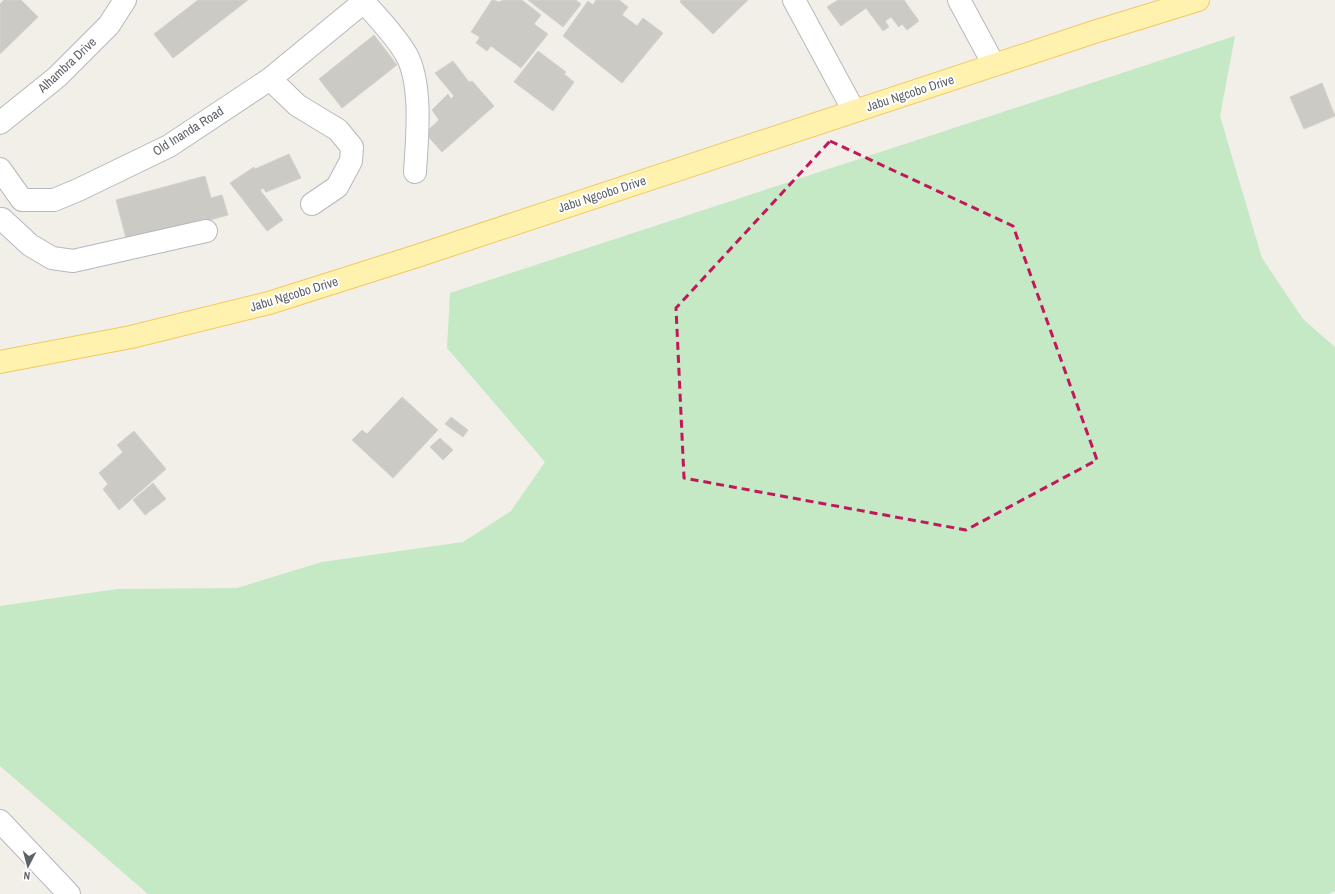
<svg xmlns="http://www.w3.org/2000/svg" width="1335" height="894" font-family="'Archivo Narrow',sans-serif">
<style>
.green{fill:#c5e8c5}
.building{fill:#cccac5;stroke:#d6d1c6}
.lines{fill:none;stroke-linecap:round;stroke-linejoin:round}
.minor-casing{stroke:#b5b8bc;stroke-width:24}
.major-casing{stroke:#f2c960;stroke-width:24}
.minor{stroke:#fff;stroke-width:22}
.major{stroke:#fff2af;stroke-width:22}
.marked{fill:none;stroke:#c2185b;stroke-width:3;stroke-dasharray:8 5;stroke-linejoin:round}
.labels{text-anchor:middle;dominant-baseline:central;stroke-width:4;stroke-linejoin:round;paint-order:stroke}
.street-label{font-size:13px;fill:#5f6368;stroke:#fff}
</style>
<rect width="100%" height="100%" fill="#f1efe8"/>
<path class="green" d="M1235,36L1220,116L1262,258L1303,319L1335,347V891L1329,894H148L0,766V606L117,589L237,588L322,562L463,542L511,511L545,462L447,348L450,293Z"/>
<path class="building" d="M4,0H21L38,17L0,54V4Z
M198,0H248L173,58L154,34Z
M492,0L500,2L502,0H522L541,15L534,24L548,34L521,68L491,46L487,51L476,43L480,37L471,32Z
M528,0H576L581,4L563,27Z
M596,0H619L628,7L622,15L637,26L643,18L663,33L622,83L563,36L588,1L593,5Z
M681,0H748L713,34L680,2Z
M838,0H904L919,21L907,30L902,24L899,27L891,17L885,21L889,27L883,31L866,8L841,26L827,7Z
M374,35L397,65L342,108L319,79Z
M538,51L566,72L564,74L574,82L553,111L514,82Z
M453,61L469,82L472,81L494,106L442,152L425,133L439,120L432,110L448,94L451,99L454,96L435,73Z
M1322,83L1335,116L1304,129L1290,97Z
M289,154L301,178L266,192L263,188L260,190L283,220L267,231L230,183L254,167L255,169Z
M205,176L211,198L222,195L228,215L127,242L116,200Z
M402,397L438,430L393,478L352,440L362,430L367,434Z
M451,417L468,430L463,437L445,424Z
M134,431L166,469L119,510L103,489L108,484L99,473L123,452L117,445Z
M440,438L453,450L443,460L430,447Z
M153,483L166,499L145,515L133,500Z"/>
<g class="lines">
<defs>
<path id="minor" d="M794,0L854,111
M959,0L994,65
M364,2C379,19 395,35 406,54C423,84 417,139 415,172
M270,79L297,105L338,130L352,147L351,161L337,187L312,204
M0,123L57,77L109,25L125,0
M0,169L22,200H54L78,190L169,146L270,79L366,0
M2,219L30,245L52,258L73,261L206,231
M0,821L69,894"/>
<path id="major" d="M0,362L131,337L269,303L417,256L1094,32L1198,0"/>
</defs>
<use href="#minor" class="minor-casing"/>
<use href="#major" class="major-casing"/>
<use href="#minor" class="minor"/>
<use href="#major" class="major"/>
</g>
<path class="marked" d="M830,141L1013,226L1097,460L966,530L684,478L676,308Z"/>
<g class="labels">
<g class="street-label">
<text transform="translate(67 65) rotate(-43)">Alhambra Drive</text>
<text transform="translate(910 93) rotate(-18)">Jabu Ngcobo Drive</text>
<text transform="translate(188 131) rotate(-32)">Old Inanda Road</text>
<text transform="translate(602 194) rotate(-18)">Jabu Ngcobo Drive</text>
<text transform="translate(294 294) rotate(-17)">Jabu Ngcobo Drive</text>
</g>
</g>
<g transform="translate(28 866) rotate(186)" stroke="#ffffff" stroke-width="3" paint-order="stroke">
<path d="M0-3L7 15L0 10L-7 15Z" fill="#5f6368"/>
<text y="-6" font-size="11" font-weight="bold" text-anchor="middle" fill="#5f6368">N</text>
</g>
</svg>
